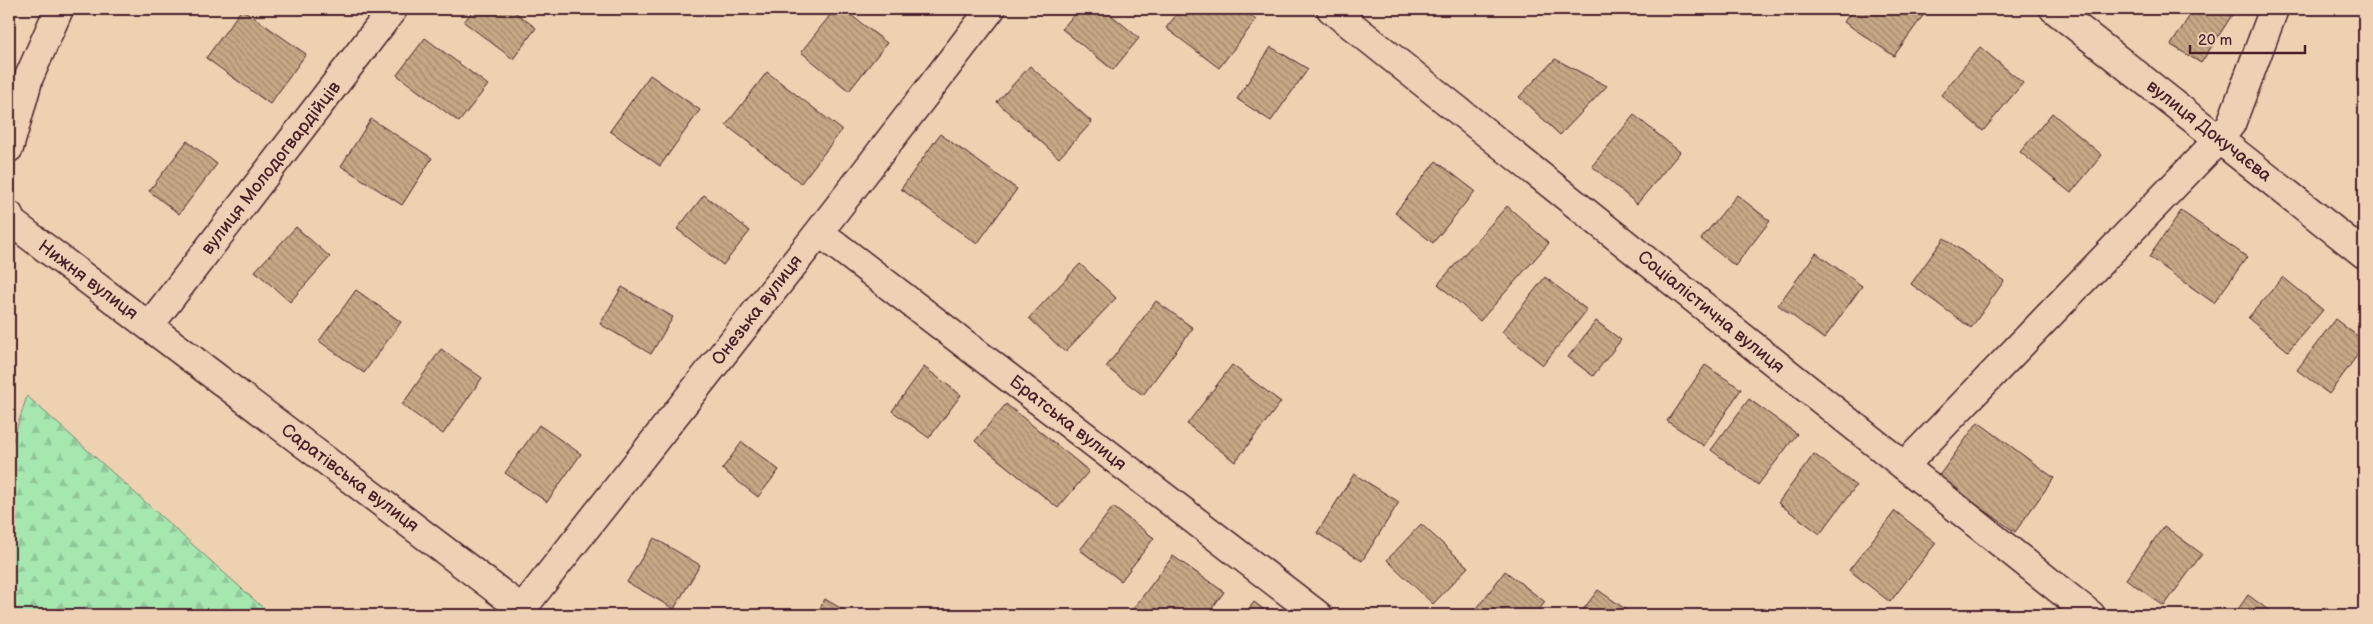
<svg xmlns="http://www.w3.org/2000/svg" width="2373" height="624" font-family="'Balsamiq Sans',sans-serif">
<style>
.forest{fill:url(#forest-firs);stroke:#78836e}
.building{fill:url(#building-back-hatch);stroke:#4a1f2b}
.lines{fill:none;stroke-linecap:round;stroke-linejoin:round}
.street-casing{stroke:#4a1f2b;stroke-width:31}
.street{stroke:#eed0b4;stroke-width:28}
.labels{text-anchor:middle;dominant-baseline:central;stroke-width:4.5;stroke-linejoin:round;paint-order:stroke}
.street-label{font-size:18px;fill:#4a1f2b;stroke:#eed0b4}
</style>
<defs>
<pattern id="forest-firs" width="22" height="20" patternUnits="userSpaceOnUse" patternTransform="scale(1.25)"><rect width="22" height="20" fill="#a6e7b0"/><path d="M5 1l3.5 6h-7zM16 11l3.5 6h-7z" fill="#90c698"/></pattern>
<pattern id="building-back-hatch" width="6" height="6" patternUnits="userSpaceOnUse" patternTransform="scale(1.25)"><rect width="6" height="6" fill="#c6a986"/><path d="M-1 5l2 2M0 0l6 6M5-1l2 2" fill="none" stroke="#a3896e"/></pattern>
</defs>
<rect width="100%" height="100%" fill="#eed1b1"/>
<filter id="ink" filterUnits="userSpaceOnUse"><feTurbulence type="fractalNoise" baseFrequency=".02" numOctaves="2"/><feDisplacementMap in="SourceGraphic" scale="10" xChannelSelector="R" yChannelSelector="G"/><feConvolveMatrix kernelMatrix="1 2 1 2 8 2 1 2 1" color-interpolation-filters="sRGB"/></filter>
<g filter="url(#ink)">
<path class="forest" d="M27,396L271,615H9V452Z"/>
<path class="building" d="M242,9L306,54L270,104L206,58Z
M474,9H511L536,28L513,59L464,22Z
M835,9H843L887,43L849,91L801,52Z
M1079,9H1104L1139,38L1113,70L1062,29Z
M1181,9H1241L1256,20L1219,68L1166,28Z
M1853,9H1925L1927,10L1894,56L1844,22Z
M2194,9H2222L2232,15L2201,63L2171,45Z
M425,38L488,85L459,122L397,75Z
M1271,47L1308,69L1271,121L1237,99Z
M1980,47L2023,83L1983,131L1941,95Z
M1555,59L1607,86L1560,135L1519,97Z
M1030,66L1092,122L1059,158L997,102Z
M767,72L842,130L801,183L726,125Z
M650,75L700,110L660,166L610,131Z
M2052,113L2102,155L2071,193L2020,152Z
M1634,115L1680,152L1637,204L1592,166Z
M371,119L432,158L402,205L341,166Z
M940,134L1017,189L977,244L901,189Z
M187,141L217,164L179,214L149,191Z
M1436,161L1475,191L1433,243L1395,213Z
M704,195L750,231L723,265L677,229Z
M1737,195L1770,221L1735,266L1701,239Z
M1507,206L1549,243L1480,321L1438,284Z
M2181,211L2247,257L2214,303L2149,257Z
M296,227L330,257L290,302L255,271Z
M1944,238L2004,281L1971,328L1911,284Z
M1816,253L1862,286L1824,339L1778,305Z
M1080,264L1116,298L1065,352L1029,318Z
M1545,277L1587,310L1543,365L1502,332Z
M2283,277L2323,310L2288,351L2248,318Z
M622,287L673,317L651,354L600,324Z
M356,290L401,322L364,373L319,341Z
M1156,301L1193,328L1143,395L1106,367Z
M2335,319L2364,341V346L2329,394L2297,370Z
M1596,321L1621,340L1593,376L1568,357Z
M441,349L482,378L443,434L402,405Z
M1232,365L1281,402L1235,462L1187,424Z
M1705,365L1741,389L1704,446L1667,421Z
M924,367L961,395L929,438L892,411Z
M1749,399L1797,434L1758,485L1711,450Z
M1006,404L1089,471L1058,508L975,441Z
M1978,422L2054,478L2015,532L1938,477Z
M539,425L581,454L547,502L505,473Z
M742,442L779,470L758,497L722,469Z
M1814,454L1856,486L1820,534L1778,503Z
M1354,474L1399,502L1362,561L1317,533Z
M1113,507L1154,538L1121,581L1080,550Z
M1895,511L1936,543L1890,602L1849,570Z
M1421,524L1468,567L1433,604L1387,560Z
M2164,526L2202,554L2164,606L2126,579Z
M654,538L700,565L674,609L627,582Z
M1173,556L1224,592L1207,615H1141L1133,609Z
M1505,571L1545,602L1535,615H1472Z
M1598,590L1634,615H1579Z
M2248,595L2275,615H2234Z
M825,599L852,615H816Z
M1254,602L1271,615H1244Z"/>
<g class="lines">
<defs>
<path id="street" d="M1331,9L2091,615
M2054,9L2364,254
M9,148L29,77L59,9
M9,215L10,221L522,609L525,615
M819,232L1318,615
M149,326L393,9
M1904,466L2219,139L2231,124L2274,9
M522,609L819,232L991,9"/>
</defs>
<use href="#street" class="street-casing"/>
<use href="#street" class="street"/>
</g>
</g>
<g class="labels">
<g class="street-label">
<text transform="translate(2209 131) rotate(38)">вулиця Докучаєва</text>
<text transform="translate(271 168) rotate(-52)">вулиця Молодогвардійців</text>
<text transform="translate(88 280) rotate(37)">Нижня вулиця</text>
<text transform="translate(757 310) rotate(-52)">Онезька вулиця</text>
<text transform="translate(1711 312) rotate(39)">Соціалістична вулиця</text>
<text transform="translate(1068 423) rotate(38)">Братська вулиця</text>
<text transform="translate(350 478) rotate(37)">Саратівська вулиця</text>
</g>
</g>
<rect width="2373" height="624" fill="none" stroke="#eed0b4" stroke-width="30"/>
<rect x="15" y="15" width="2343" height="594" fill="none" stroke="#4a1f2b" stroke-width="2" filter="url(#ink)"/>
<path d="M2190 45v8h115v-8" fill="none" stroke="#4a1f2b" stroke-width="2.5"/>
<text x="2198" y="45" font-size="15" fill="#4a1f2b" stroke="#eed0b4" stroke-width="4" paint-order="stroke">20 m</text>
</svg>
